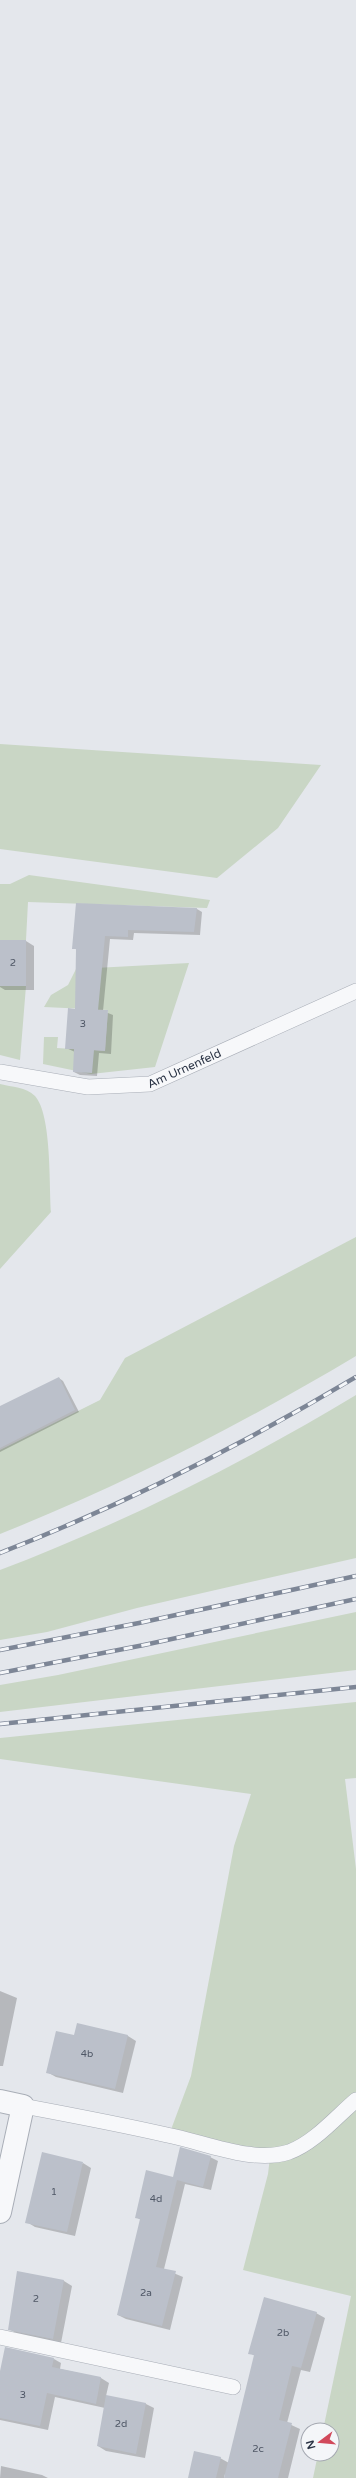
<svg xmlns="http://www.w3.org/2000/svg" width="356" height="2478" font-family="'Varela Round',sans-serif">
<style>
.green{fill:#c9d6c5}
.shadow{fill:#0003}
.building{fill:#bbc0ca}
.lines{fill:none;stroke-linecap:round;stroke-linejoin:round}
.service-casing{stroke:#a9aeb7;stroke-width:16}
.minor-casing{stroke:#a9aeb7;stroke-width:24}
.service{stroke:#f7f8fa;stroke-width:15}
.minor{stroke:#f7f8fa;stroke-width:22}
.rail-casing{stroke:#7d8696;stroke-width:4.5}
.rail{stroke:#f4f6f9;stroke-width:3;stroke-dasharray:9;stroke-linecap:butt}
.labels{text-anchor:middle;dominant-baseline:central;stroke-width:3;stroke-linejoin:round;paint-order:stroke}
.number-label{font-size:10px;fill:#4f5766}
.street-label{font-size:12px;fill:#2b3445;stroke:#f4f6f9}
</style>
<rect width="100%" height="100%" fill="#e4e7ec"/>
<path class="green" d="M0,744L321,765L278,828L217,878L0,849Z
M29,875L210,900L207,908L28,902L26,940H0V884H10Z
M189,963L155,1067L91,1074L43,1064L44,1037H58L57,1048L105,1051L108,1010L44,1007L51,995L68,985L76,969Z
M0,986H26L20,1060L0,1055Z
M0,1084C12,1087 26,1087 35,1096C52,1115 49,1186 51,1212L0,1269Z
M356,1237V1356C242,1424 123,1485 0,1534V1450L100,1400L125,1358Z
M356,1395V1558L137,1608L47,1632L0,1640V1570C124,1523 243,1463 356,1395Z
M356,1612V1670L0,1712V1685L58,1675Z
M356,1702V1778L345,1779L356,1869V2478H313L318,2454H332V2430H323L351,2296L243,2270L268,2174L270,2157L169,2135L191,2076L234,1846L251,1794L0,1759V1738Z"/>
<path class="shadow" d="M77,904L197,909L202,912L200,935L134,933L133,940L110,939L103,1011L113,1015L111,1054L99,1053L97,1076L80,1075L74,1072L75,1052L66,1048L76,1010L77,950L74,948Z
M0,941H26L34,946V990H5L0,987Z
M59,1378L63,1381L79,1412L0,1452V1407Z
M0,1991L17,1998L3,2066H0Z
M78,2024L128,2036L136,2041L123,2093L56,2077L47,2072L75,2036Z
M210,2157L218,2161L211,2190L185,2184L164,2269L183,2277L170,2330L126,2319L118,2315L141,2220L136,2217L174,2178Z
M83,2163L91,2168L75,2236L35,2227L27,2222Z
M18,2272L64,2281L72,2286L61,2343L18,2334L9,2329Z
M316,2313L325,2318L310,2372L301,2370L287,2423L300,2429L288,2478H232L225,2474L224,2478H189L220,2458L229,2463L255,2356L250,2353Z
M54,2359L61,2363L60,2369L101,2378L109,2383L106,2396L146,2404L154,2408L145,2458L106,2451L98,2446L105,2408L55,2397L48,2430L0,2420V2377Z
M1,2466L42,2475L48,2478H0Z"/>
<path class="building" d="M76,903L197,908L194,932L128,930V937L105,936L98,1010H108L105,1051L94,1050L92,1073L73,1072L74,1049H65L68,1008L75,1009L76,949H72Z
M0,940H26V986H0Z
M59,1377L75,1410L0,1448V1406Z
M77,2023L128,2035L115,2089L46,2073L56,2031L74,2035Z
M180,2147L211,2156L203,2187L177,2180L156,2267L176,2271L162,2326L117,2315L140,2219L135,2218L146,2170L173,2177Z
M42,2152L83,2162L67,2232L25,2223Z
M17,2271L64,2280L53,2339L8,2330Z
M264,2297L317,2312L301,2368L292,2366L279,2420L292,2423L278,2478H224L254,2355L248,2354Z
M5,2347L54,2358L52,2367L101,2377L96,2404L47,2393L40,2426L0,2418V2371Z
M106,2395L146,2403L136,2454L97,2446Z
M194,2451L221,2457L216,2478H188Z"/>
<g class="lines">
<defs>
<g id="service">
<path id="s1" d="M0,1072L88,1087L150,1084L356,991"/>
<path d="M23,2106C71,2115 119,2124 167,2135C204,2142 252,2164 289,2152C314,2143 336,2117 356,2100"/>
<path d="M0,2337L233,2387"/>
</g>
<path id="minor" d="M0,2101L23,2106L0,2212"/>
</defs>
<use href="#service" class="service-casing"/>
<use href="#minor" class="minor-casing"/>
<use href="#service" class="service"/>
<use href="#minor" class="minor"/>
<defs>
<path id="rail" d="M0,1553C123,1505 242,1445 356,1377
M0,1650L139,1623L356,1576
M0,1673L144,1645L356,1599
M0,1724L356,1687"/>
</defs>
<use href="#rail" class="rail-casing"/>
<use href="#rail" class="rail"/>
</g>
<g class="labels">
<g class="number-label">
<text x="13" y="963">2</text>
<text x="83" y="1024">3</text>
<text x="87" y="2054">4b</text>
<text x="54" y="2192">1</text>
<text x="156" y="2199">4d</text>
<text x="146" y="2293">2a</text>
<text x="36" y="2299">2</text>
<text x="283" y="2333">2b</text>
<text x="23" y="2395">3</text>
<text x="121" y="2424">2d</text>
<text x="258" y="2449">2c</text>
</g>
<g class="street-label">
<text stroke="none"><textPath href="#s1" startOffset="189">Am Urnenfeld</textPath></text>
</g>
</g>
<g transform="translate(320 2442) rotate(254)"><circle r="19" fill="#f4f6f9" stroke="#a4a8b1"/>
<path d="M0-3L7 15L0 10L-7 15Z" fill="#d1495b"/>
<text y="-6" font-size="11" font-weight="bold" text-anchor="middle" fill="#2b3445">N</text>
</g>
</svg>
